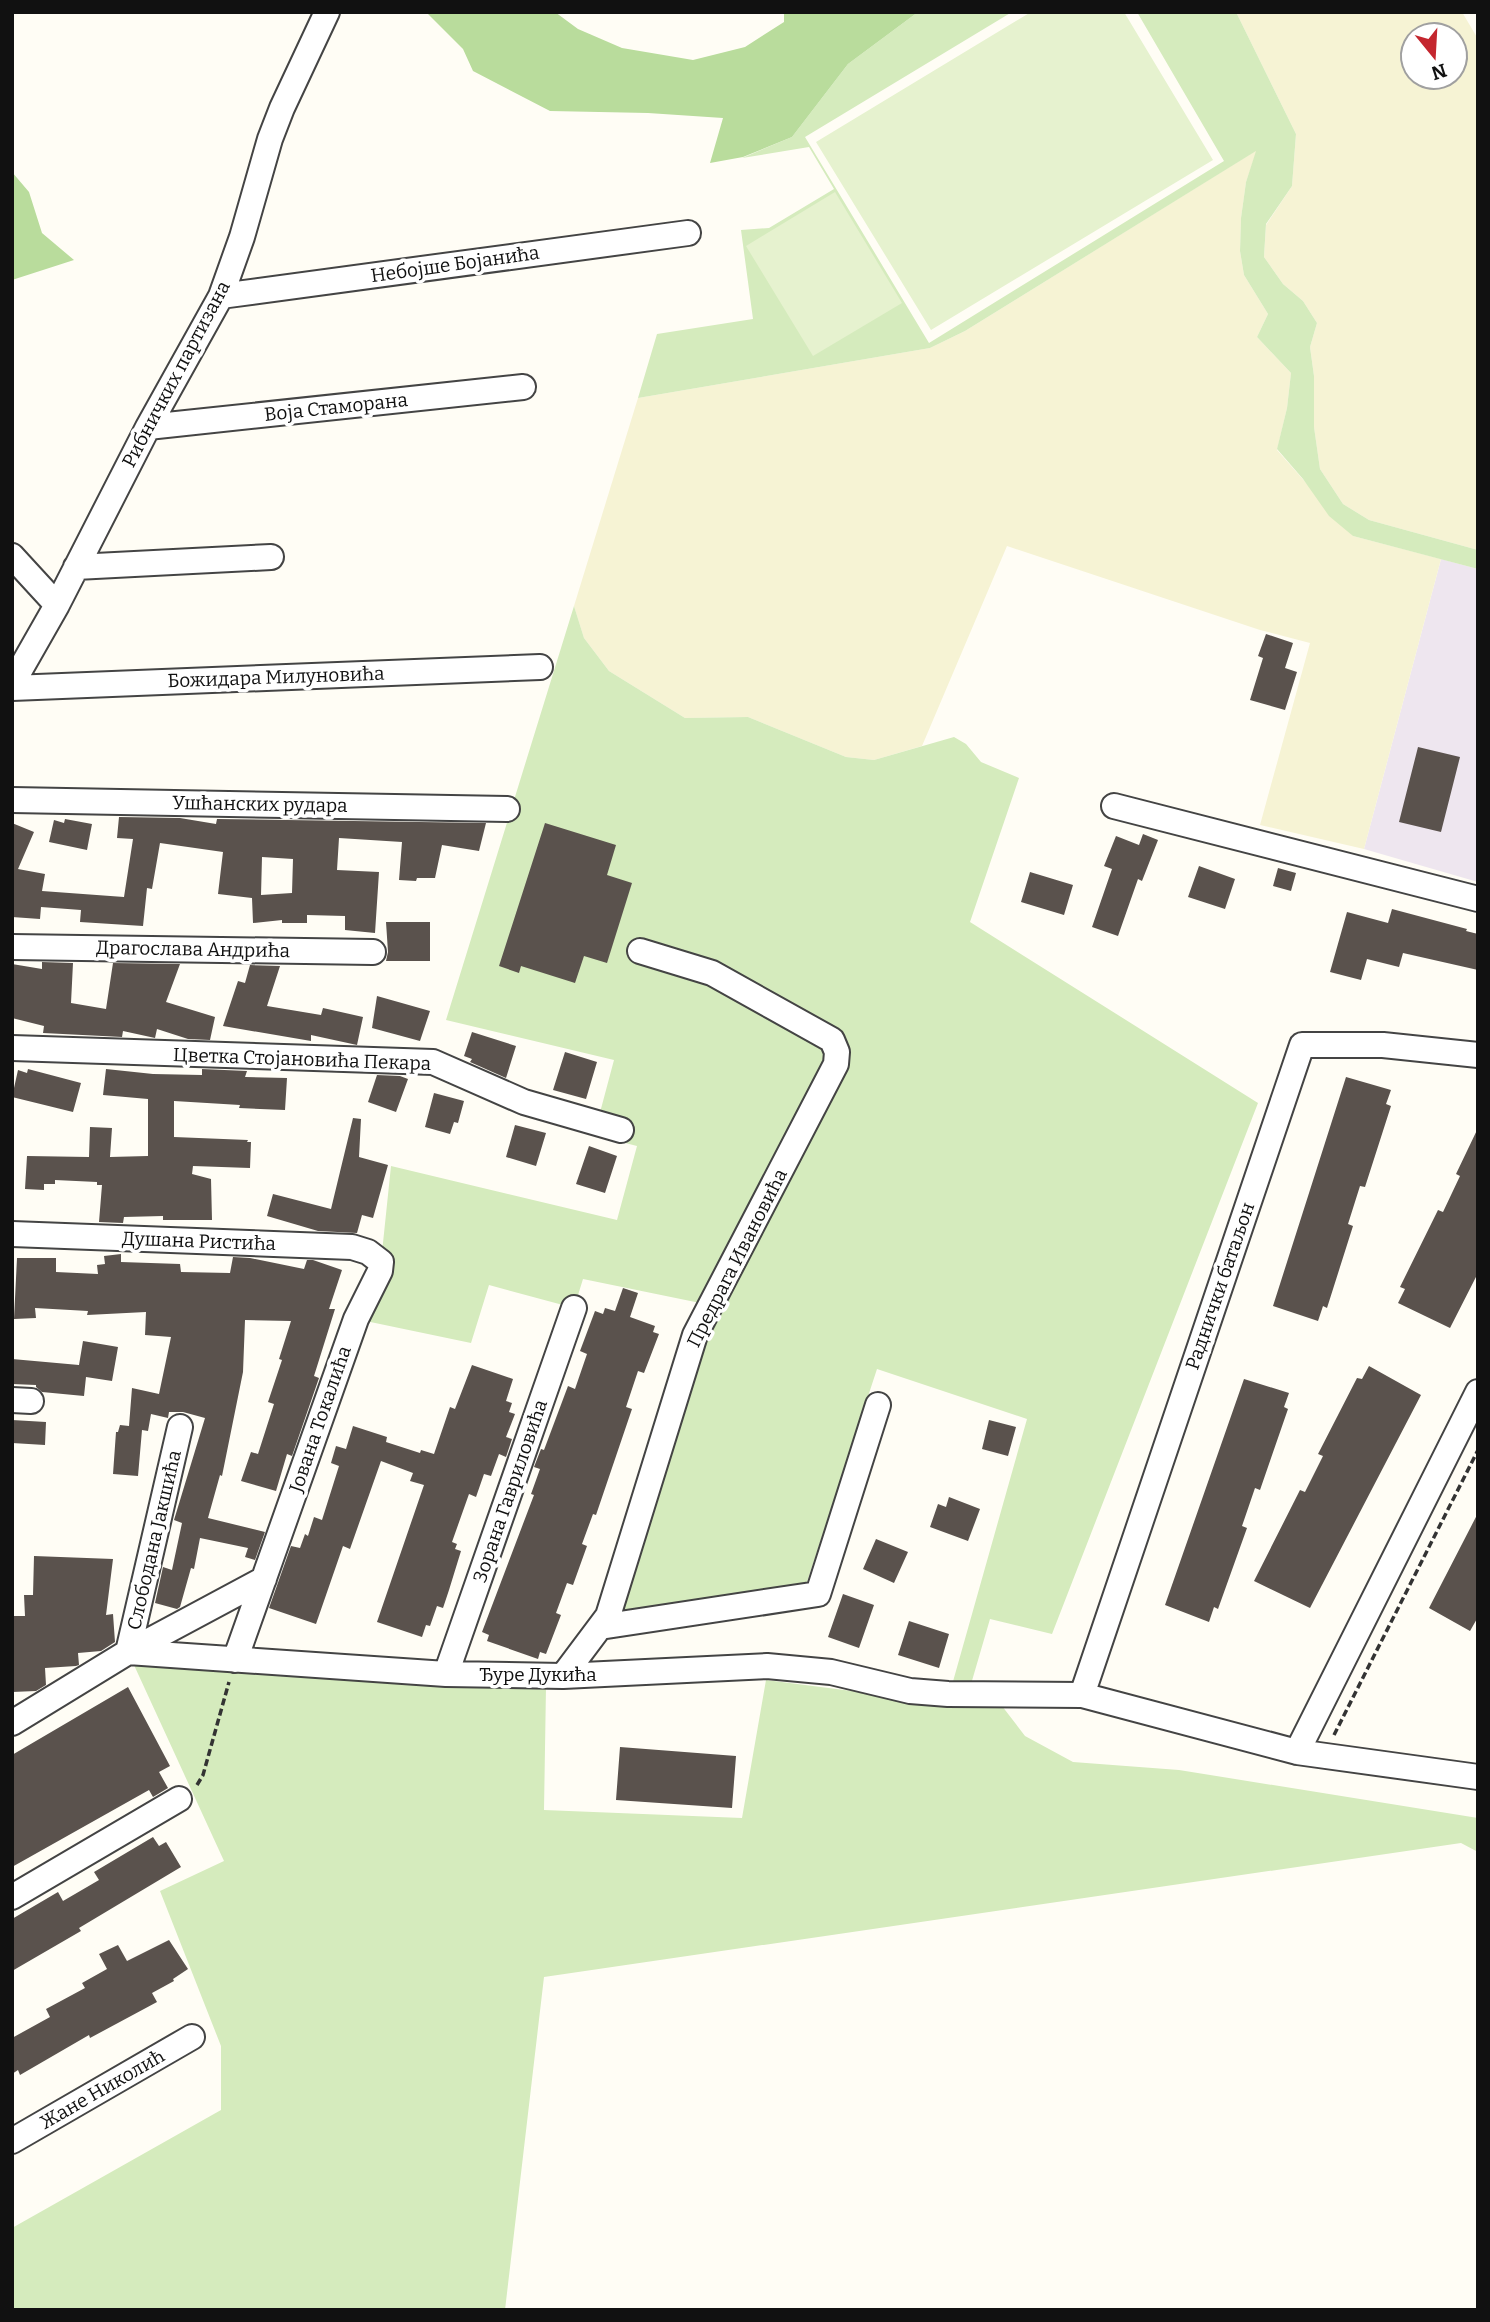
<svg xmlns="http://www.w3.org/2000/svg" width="1490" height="2322" font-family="Bitter,serif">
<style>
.industrial{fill:#eee6ef}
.farmland{fill:#f6f3d4;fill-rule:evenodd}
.green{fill:#d5ebbd}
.forest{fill:#b9dc9c}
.pitch{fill:#e6f2cf}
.building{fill:#5a524d;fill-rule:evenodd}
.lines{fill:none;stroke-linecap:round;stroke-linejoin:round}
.minor-casing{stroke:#444;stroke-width:28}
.path{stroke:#333;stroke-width:3.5;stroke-dasharray:7 3.5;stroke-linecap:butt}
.minor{stroke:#fff;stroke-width:24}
.labels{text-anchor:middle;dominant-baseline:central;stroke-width:7;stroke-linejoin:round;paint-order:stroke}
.street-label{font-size:19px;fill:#111;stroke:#fff}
</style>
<rect width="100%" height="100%" fill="#fffdf5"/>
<path class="industrial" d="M1441,559L1478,569V882L1364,849Z"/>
<path class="farmland" d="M1236,12H1462L1478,39V550L1369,520L1343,504L1320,469L1314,427V376L1310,347L1317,323L1303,301L1283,284L1264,257L1266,225L1292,186L1296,134ZM1413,35H1455V77H1413Z
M1257,150L1246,182L1241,218L1240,251L1244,275L1268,314L1257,337L1291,373L1287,408L1277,450L1353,536L1441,559L1364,849L1260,825L1310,643L1260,630L1007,546L922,746L874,760L846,757L748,717L685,718L609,671L584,638L574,606L638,398L930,348L965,331Z"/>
<path class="green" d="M918,12H1012L805,137L929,343L1224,161L1137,12H1236L1296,134L1292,186L1266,224L1264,257L1283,284L1303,301L1317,323L1310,347L1314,376V427L1320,469L1343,504L1369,520L1478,550V569L1353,536L1329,516L1303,479L1277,449L1287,408L1291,373L1257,337L1268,314L1244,275L1240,251L1241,218L1246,182L1256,151L965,331L930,348L638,398L657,334L753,319L741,230L769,228L834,189L809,147L742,158L792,137L848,64Z
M574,606L584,638L609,671L685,718L748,717L846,757L874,760L954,737L966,744L981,762L1019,778L970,922L1258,1103L1052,1634L990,1619L969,1691L952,1685L1027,1419L877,1369L805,1588L608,1616L705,1304L583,1279L574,1308L489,1285L471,1343L356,1319L381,1262L391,1166L617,1220L637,1146L594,1135L614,1060L446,1020Z
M128,1652L546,1687L544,1810L742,1818L766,1680L930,1701L1002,1706L1025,1736L1073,1762L1179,1770L1478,1818V1852L1461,1843L544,1977L505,2310H12V2228L221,2110V2046L160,1891L224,1861Z"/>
<path class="forest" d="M426,12H555L578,29L622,48L693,60L745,47L784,22V12H918L848,64L792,137L743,157L710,163L723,118L648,113L550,111L473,71L463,49Z
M12,172L29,192L42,233L74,260L12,280Z"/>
<path class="pitch" d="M1031,12H1124L1213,160L931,330L816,142Z
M835,192L902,303L813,356L746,246Z"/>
<path class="building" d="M1266,634L1293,643L1285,668L1297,672L1285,710L1250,700L1263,658L1258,656Z
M1418,747L1460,757L1441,832L1399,822Z
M119,817L180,818L216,824L217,819L486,823L479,851L442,845L435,878H417L416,881L399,880L402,842L339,838L337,870L379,872L375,933L345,930V916L307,915V923H282V920L253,923L252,898L218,894L223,852L160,843L152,889L147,888L143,926L80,922L81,910L41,907L40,919L12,917V823L34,832L18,869L45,874L42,891L124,897L133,839L117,838ZM262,857L293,859L292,893L261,895Z
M65,819L92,824L87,850L49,842L54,820L64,823Z
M545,823L616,845L607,875L632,883L607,963L584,956L575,983L521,966L519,973L499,966Z
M1143,834L1158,840L1142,881L1138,879L1118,936L1092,927L1112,869L1104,866L1116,836L1139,845Z
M1199,866L1235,879L1225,909L1188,897Z
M1278,868L1296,873L1291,891L1273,886Z
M1030,872L1073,885L1064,915L1021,902Z
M1392,909L1467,929L1466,931L1478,934V970L1403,953L1399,967L1367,959L1361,980L1330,972L1347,912L1388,923Z
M386,922H430V961H386L388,952Z
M42,962L73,963L71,1003L106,1009L113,963L180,964L166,1002L215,1017L210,1040L188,1039L157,1029L155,1038L123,1031L122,1037L43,1033L44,1026L12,1018V964L42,969Z
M250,965L280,966L267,1006L321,1015L323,1008L363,1017L357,1045L311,1035V1041L223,1026L238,981L245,983Z
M377,996L430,1011L420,1041L372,1028Z
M472,1032L516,1046L506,1078L470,1062L472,1059L464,1056Z
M565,1052L597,1062L586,1099L553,1090Z
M28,1069L81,1083L73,1112L12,1097L18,1070L27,1073Z
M106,1069L153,1074L202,1075V1069L247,1071L245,1077L287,1078L285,1110L239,1108L240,1105L174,1101V1137L248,1140L247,1142H251L250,1168L193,1166L192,1174L211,1179L212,1220H163V1216L124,1217L123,1223L99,1222L102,1185H97V1182L55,1180V1184H44V1190L25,1189L27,1156L89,1157L90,1127L112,1128L110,1157L148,1156V1099L103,1095Z
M377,1075L400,1076L408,1079L396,1112L368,1102Z
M1346,1077L1391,1090L1386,1104L1391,1106L1365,1187L1360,1186L1348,1224L1353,1226L1327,1308L1323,1306L1318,1321L1273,1306Z
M434,1093L464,1101L458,1123L454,1122L450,1134L425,1127Z
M353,1118L361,1119L359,1157L388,1165L373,1218L362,1215L357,1233L318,1231L267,1216L273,1194L331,1209Z
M515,1125L546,1133L536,1166L506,1157Z
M1478,1128V1273L1450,1328L1398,1303L1405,1289L1400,1287L1438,1210L1443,1212L1460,1176L1456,1174Z
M589,1146L617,1156L605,1193L576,1184Z
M121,1254V1262L180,1264L181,1272L230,1273L233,1257L250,1258L304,1269L307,1260H313L342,1270L329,1309H335L314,1376L319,1378L292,1456L287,1454L276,1491L241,1481L251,1452L258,1454L274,1404L268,1402L282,1360L279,1359L291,1321L245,1320L243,1372L222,1476L220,1475L208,1518L265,1532L255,1560L245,1557L248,1548L200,1538L194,1569L191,1568L180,1607L177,1609L155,1603L163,1567L172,1570L182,1523L174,1520L205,1418L183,1412H169L168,1418L151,1414L148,1431L142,1430L138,1476L113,1474L116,1432H118L120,1425L129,1426L132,1388L159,1394L171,1337L145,1335L146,1312L87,1315L88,1311L35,1308L36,1318L14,1319L17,1258H56V1272L98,1274L97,1265L105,1264L104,1256Z
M623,1288L638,1293L630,1317L655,1326L653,1332L659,1334L644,1373L638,1371L626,1407L632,1409L596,1515L593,1514L582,1544L587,1546L573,1585L567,1583L556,1613L561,1615L546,1654L540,1652L538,1659L487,1641L489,1635L482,1632L534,1495L531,1494L540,1469L534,1467L541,1449L544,1450L568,1386L575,1389L587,1354L580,1351L595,1311L603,1314L605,1308L615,1311Z
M83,1341L118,1347L112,1381L86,1377L84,1396L42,1392L36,1387V1385L12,1384V1359L79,1365Z
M472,1365L513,1379L506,1401L512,1403L509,1412L515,1414L506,1437L512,1439L506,1457L499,1454L491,1476L484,1474L476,1497L469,1494L452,1542L457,1544L455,1549L461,1551L449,1590L443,1608L437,1606L430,1626L426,1625L422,1637L377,1622L424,1485L410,1481L413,1473L381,1461L350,1549L343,1546L316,1624L269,1608L291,1546L300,1548L305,1534L308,1536L314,1517L322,1520L339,1466L331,1463L336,1446L346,1449L353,1426L387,1437L386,1442L420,1453L421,1450L434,1454L450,1407L455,1409Z
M1369,1366L1421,1395L1310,1608L1254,1581L1300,1490L1305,1492L1323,1456L1318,1454L1357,1378L1362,1379Z
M1244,1379L1289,1393L1284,1407L1288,1409L1260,1490L1255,1488L1242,1526L1247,1528L1218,1609L1214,1607L1209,1622L1165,1605Z
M12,1420L46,1422L45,1445L12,1443Z
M989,1420L1016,1427L1008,1456L982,1449Z
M949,1497L980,1509L968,1541L930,1527L938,1504L946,1507Z
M1478,1513V1617L1470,1631L1429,1608Z
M876,1539L908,1552L894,1583L863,1569Z
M34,1556L113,1559L106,1615L113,1614L115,1642L101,1651L78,1653L79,1665L76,1666L45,1668L46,1685L36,1691L12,1692V1616H25L24,1595H33Z
M843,1594L874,1605L859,1648L828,1637Z
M909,1621L949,1634L939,1668L898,1655Z
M128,1687L170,1766L159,1772L168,1788L153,1797L149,1790L12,1867V1755Z
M620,1747L736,1756L732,1808L616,1800Z
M153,1837L159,1846L166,1842L181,1867L79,1928L81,1931L12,1971V1919L58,1892L63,1901L99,1880L94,1872Z
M169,1940L188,1969L173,1979L174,1981L152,1993L157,2002L90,2038L89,2035L20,2075L18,2070L12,2074V2038L50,2017L46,2009L85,1988L82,1983L107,1969L99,1954L118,1945L127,1961Z"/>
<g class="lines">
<defs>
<path id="minor" d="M221,296L688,233
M148,427L523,387
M12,556L57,605
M76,567L271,557
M12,684L57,605L148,427L221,296L242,237L270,139L282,108L327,12
M12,688L540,667
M12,800L507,809
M1114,806L1478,899
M12,947L373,952
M12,1048L433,1062L524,1102L621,1130
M12,1234L352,1247L368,1252L381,1262L380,1271L356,1319L235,1660
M12,1400L31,1401
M600,1627L818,1594L878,1405
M128,1652L446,1674L563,1676L767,1666L831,1672L910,1691L948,1694L1082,1695L1297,1752L1478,1777
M128,1652L180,1427
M446,1674L574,1308
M563,1676L608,1616L695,1335L836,1064L837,1052L832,1040L712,973L640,951
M1082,1695L1302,1045H1383L1478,1055
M12,1723L128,1652L264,1579
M1297,1752L1478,1392
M12,1897L179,1799
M12,2141L192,2037"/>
</defs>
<use href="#minor" class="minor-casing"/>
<path class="path" d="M1334,1735L1478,1450
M197,1785L203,1775L229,1682"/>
<use href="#minor" class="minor"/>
</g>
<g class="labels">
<g class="street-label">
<text transform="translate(455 264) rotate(-8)">Небојше Бојанића</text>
<text transform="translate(176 374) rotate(-62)">Рибничких партизана</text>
<text transform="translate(336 407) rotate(-6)">Воја Стаморана</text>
<text transform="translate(276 677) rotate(-2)">Божидара Милуновића</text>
<text transform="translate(260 804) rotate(1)">Ушћанских рудара</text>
<text transform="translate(193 949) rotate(1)">Драгослава Андрића</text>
<text transform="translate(302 1059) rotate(2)">Цветка Стојановића Пекара</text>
<text transform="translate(199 1241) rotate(2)">Душана Ристића</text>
<text transform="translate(737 1258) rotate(-63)">Предрага Ивановића</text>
<text transform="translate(1220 1286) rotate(-71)">Раднички батаљон</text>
<text transform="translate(320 1419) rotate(-71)">Јована Токалића</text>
<text transform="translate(510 1491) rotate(-71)">Зорана Гавриловића</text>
<text transform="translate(154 1540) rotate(-77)">Слободана Јакшића</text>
<text x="538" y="1674">Ђуре Дукића</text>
<text transform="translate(102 2089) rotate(-30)">Жане Николић</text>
</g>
</g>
<rect width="1490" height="2322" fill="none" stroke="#111111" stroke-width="28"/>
<g transform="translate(1434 56) rotate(162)"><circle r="33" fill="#ffffff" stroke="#a0a0a0" stroke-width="2"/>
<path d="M0-5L12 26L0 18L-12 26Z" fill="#c4262e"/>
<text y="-10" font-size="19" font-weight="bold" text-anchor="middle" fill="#111111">N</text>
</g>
</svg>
